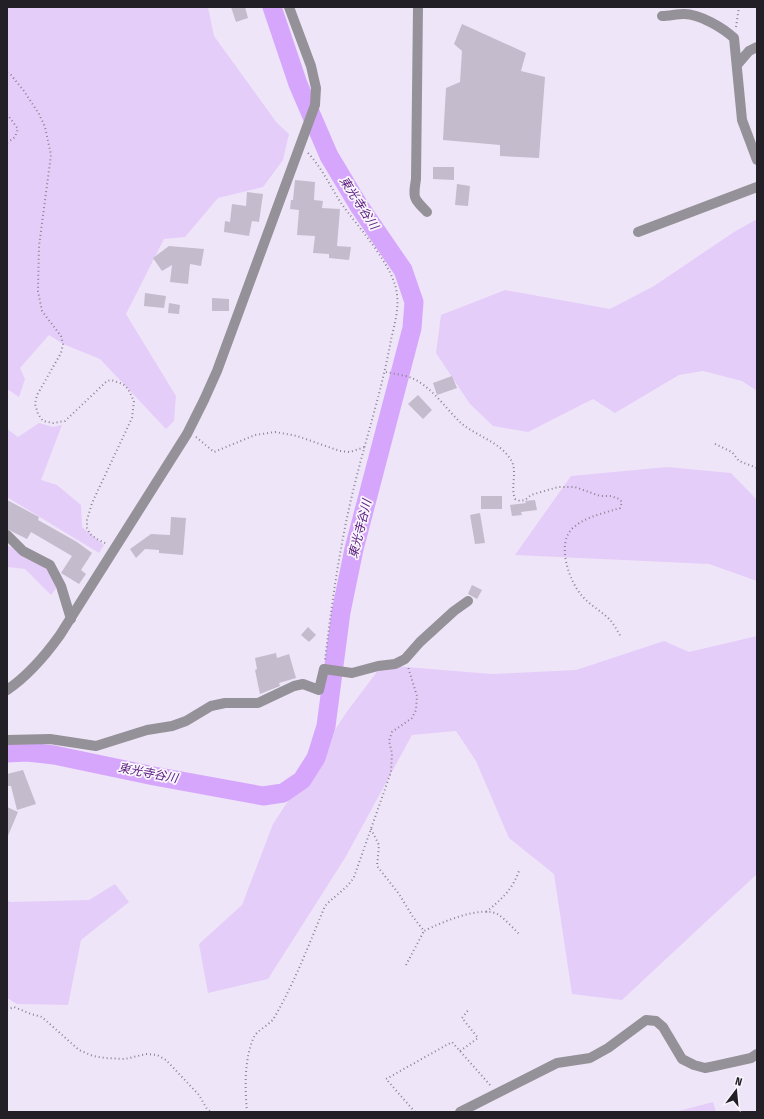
<svg xmlns="http://www.w3.org/2000/svg" width="764" height="1119" viewBox="0 0 764 1119" font-family="'Fira Sans Condensed','Noto Sans JP',sans-serif">
<rect width="100%" height="100%" fill="#efe5f8"/>
<!-- green -->
<g fill="#e5cdf9">
<path d="M7 7H208L214 36 277 123 289 134 283 160 263 187 218 198 185 237 164 239 126 314 176 396 174 421 166 429 100 359 63 344 49 335 20 368 25 379 19 397 7 389Z"/>
<path d="M757 219V391L742 381 703 371 679 375 615 413 593 399 528 432 493 426 470 404 436 353 441 315 505 290 610 309 654 286 734 232Z"/>
<path d="M39 423 53 427 62 425 41 480 57 485 81 505 82 527 104 545 99 553 7 497V429L18 437Z"/>
<path d="M667 467 731 473 757 500V581L709 564 515 555 571 476Z"/>
<path d="M7 545 48 567 57 587 51 595 25 569 7 567Z"/>
<path d="M757 636 756 875 622 1000 572 994 554 874 509 838 476 761 456 731 412 735 345 858 268 979 208 993 199 944 242 905 273 824 346 713 382 665 492 674 576 670 664 641 689 652Z"/>
<path d="M115 884 129 902 81 940 68 1005 17 1004 7 998V900L10 902 89 900Z"/>
<path d="M713 1102 716 1112H675Z"/>
</g>
<g fill="none" stroke-linecap="round" stroke-linejoin="round">
<!-- river -->
<path stroke="#d6a6fd" stroke-width="19" d="M7 753 27 752 54 755 154 776 263 796 283 793 302 780 316 758 326 726 341 612 354 549 412 328 414 302 403 270 359 206 329 156 298 84 272 7"/>
</g>
<!-- building -->
<g fill="#c4bbcd">
<path d="M231 7H245L248 18 236 22Z"/>
<path d="M462 24 526 53 521 71 545 77 539 158 500 156V145L443 140 446 88 460 82 462 51 454 44Z"/>
<path d="M433 167H454V180L433 179Z"/>
<path d="M295 180 315 182 314 200 323 201 322 208 340 209 337 246 351 247 349 260 329 258V254L313 253 315 236 297 235 299 210 290 209 291 200H293Z"/>
<path d="M457 184 470 186 468 206 455 205Z"/>
<path d="M247 192 263 194 259 222 252 221 249 236 224 232 225 221 230 222 232 204 246 206Z"/>
<path d="M169 246 204 249 201 266 190 264 188 284 170 282 172 265 162 271 153 258Z"/>
<path d="M145 293 166 296 164 308 144 306Z"/>
<path d="M212 298 229 299V311H212Z"/>
<path d="M169 303 180 305 179 314 168 313Z"/>
<path d="M452 376 457 388 437 395 433 383Z"/>
<path d="M418 395 432 410 423 419 408 404Z"/>
<rect x="481" y="496" width="21" height="13"/>
<path d="M7 500 39 517 38 520 77 542 92 553 81 570 86 574 79 584 61 573 72 556 31 532 27 539 7 529Z"/>
<path d="M535 500 537 510 521 512 522 515 512 516 510 505 526 503 525 501Z"/>
<path d="M480 513 485 543 475 544 470 515Z"/>
<path d="M171 517 186 518 183 555 159 553V550L145 549 136 558 130 549 151 534 170 535Z"/>
<path d="M472 585 482 590 477 599 468 594Z"/>
<path d="M308 627 316 635 309 642 301 635Z"/>
<path d="M276 653 277 658 289 654 296 678 279 683 280 686 260 694 255 670 257 669 255 658Z"/>
<path d="M23 770 36 804 17 810 11 786H7V774Z"/>
<path d="M7 807 18 812 7 838Z"/>
</g>
<g fill="none" stroke-linecap="round" stroke-linejoin="round">
<!-- path -->
<g stroke="#8b8491" stroke-width="2" stroke-dasharray="1 3" stroke-linecap="butt">
<path d="M736 27 739 7"/>
<path d="M7 73 11 75 24 91 39 114 45 127 51 155 39 246 38 291 42 311 61 336 63 344 61 353 37 395 35 404 38 414 43 421 53 423 65 421 107 381 111 380 123 384 128 389 134 401 132 418 92 503 87 520V528L90 534 97 539 107 544"/>
<path d="M7 114 18 129 15 137 7 143"/>
<path d="M308 153C322 168 330 186 341 203 358 227 395 267 397 295 399 310 394 326 391 340 382 390 366 438 354 487 340 544 332 601 325 660"/>
<path d="M386 372C394 374 404 375 412 378 432 387 446 409 462 424 477 436 500 442 511 460 518 471 510 487 515 499L520 501 525 500 531 495 558 487H575L600 496H611L619 499 622 502 620 508C605 513 587 516 574 527 555 542 569 582 583 597 591 606 603 612 611 621 615 626 618 632 621 637"/>
<path d="M196 437 214 452 255 435 275 432 297 436 340 451 350 452 365 447"/>
<path d="M715 444 732 452 739 461 757 468"/>
<path d="M371 829 379 845 377 866 399 894 413 917 424 931C440 923 483 904 499 915 506 920 513 928 519 934"/>
<path d="M486 912C502 899 512 890 519 871"/>
<path d="M406 965 424 931"/>
<path d="M7 1010 14 1007 31 1014 42 1017 79 1050 93 1056 105 1058 125 1059 146 1054 157 1055 166 1060 199 1095 207 1109 211 1112"/>
<path d="M460 1051 478 1038 462 1018 469 1009"/>
<path d="M247 1112C245 1088 244 1062 253 1039 256 1030 269 1026 274 1018 295 982 309 944 325 906 334 896 347 889 354 877L391 772 392 753 389 741 392 732 412 718 416 710 417 696 408 667"/>
<path d="M415 1112 386 1079 452 1042 490 1085"/>
</g>
<!-- minor -->
<g stroke="#959199" stroke-width="10">
<path d="M418 7 416 179C413 198 413 198 427 212"/>
<path d="M662 16C669 16 677 14 684 14 700 14 723 28 734 38L742 120 757 160"/>
<path d="M737 65 749 51 757 47"/>
<path d="M638 232 757 187"/>
<path d="M7 535 23 551 50 565 61 586 71 619"/>
<path d="M7 740 50 739 96 746 147 730 172 726 186 721 211 706 225 703H258L294 686 303 684 319 690 324 669 352 673 378 666 395 664 405 659 420 642 454 611 468 601"/>
</g>
<!-- tertiary -->
<g stroke="#959199" stroke-width="10">
<path d="M7 690C29 675 45 656 60 635L187 434 204 400 217 371 315 105 316 88 311 66 289 7"/>
<path d="M460 1112 557 1063 590 1058 608 1048 646 1020 656 1021 663 1027 682 1059 694 1065 705 1068 715 1066 751 1058 757 1054"/>
</g>
</g>
<g text-anchor="middle" stroke-width="3.5" stroke-linejoin="round" paint-order="stroke">
<!-- water labels -->
<g font-size="12" font-style="italic" fill="#57177c" stroke="#f9f5fd">
<text transform="translate(359 203) rotate(57)" y="4">東光寺谷川</text>
<text transform="translate(360 529) rotate(-76)" y="4">東光寺谷川</text>
<text transform="translate(148 773) rotate(11)" y="4">東光寺谷川</text>
</g>
</g>
<!-- border -->
<rect width="764" height="1119" fill="none" stroke="#221f26" stroke-width="16"/>
<!-- north arrow -->
<g transform="translate(736 1091) rotate(16)" stroke="#f9f5fd" stroke-width="3" paint-order="stroke">
<path d="M0-3L7 15L0 10L-7 15Z" fill="#221f26"/>
<text y="-6" font-size="11" font-weight="bold" text-anchor="middle" fill="#221f26">N</text>
</g>
</svg>
